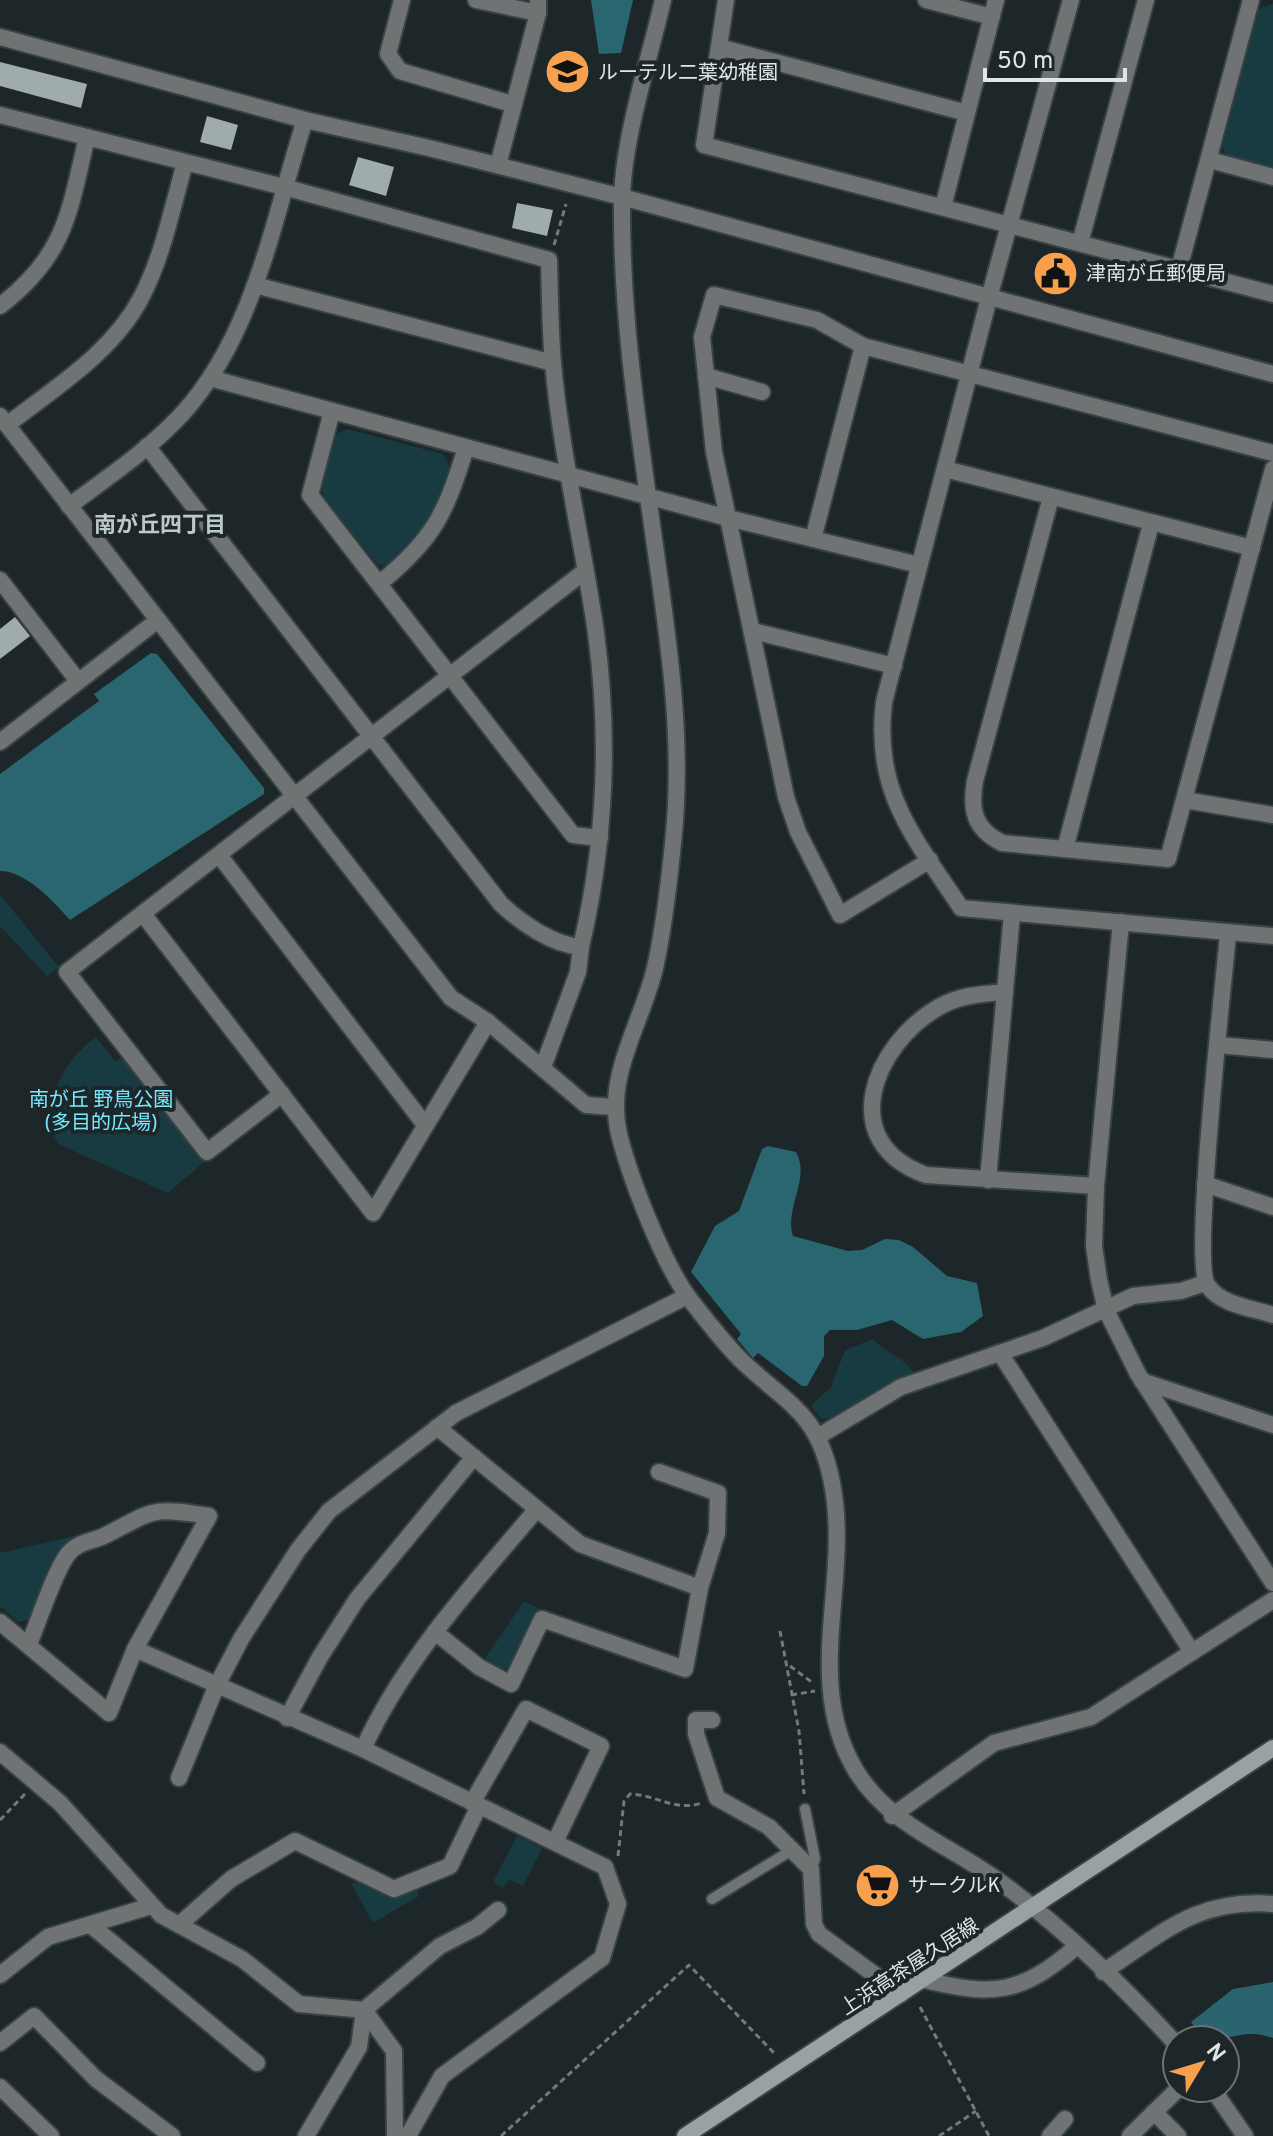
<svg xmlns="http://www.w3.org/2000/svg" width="1273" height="2136" viewBox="0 0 1273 2136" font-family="Overpass,'Noto Sans JP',sans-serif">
<rect width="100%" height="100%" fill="#1d2628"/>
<!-- green -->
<g fill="#183b41">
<path d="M1273 4V169L1229 159 1222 147 1258 9Z"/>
<path d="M347 429 443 454 450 467 427 524 389 566 377 564 324 498 321 484 335 435Z"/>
<path d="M0 895 59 967 47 976 0 926Z"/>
<path d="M96 1037 115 1061 122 1057 205 1161 168 1193 58 1144 47 1121C55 1083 65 1061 96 1037Z"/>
<path d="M873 1339C886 1353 903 1356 914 1373L831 1418 821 1419 811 1406 831 1387 845 1350Z"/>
<path d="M79 1535 65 1545 33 1619 18 1622 2 1607 0 1609V1553Z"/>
<path d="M524 1601 539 1609 511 1666 501 1670 484 1660Z"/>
<path d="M517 1836 542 1848 523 1886 509 1879 503 1888 493 1882Z"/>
<path d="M351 1883H360L393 1898 417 1890 419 1896 373 1923Z"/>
</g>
<!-- forest -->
<path fill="#29646f" d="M1273 1982V2038C1243 2028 1235 2040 1204 2040L1191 2022 1233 1989Z"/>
<!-- water -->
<g fill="#2a6670">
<path d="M591 0H633L621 53 599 54Z"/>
<path d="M151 653 157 654 264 788V794L70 920C54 902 26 871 0 871V774L99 701 94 694Z"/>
<path d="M768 1146 796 1152C811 1178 784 1208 793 1236L848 1251 862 1250 885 1239 899 1240 913 1247 947 1276 977 1283 983 1316 961 1332 923 1339 892 1320 857 1330H830L824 1336V1356L807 1386H802L758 1353 753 1358 737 1339 741 1334 691 1272 715 1226 739 1211 762 1149Z"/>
</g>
<!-- building -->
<g fill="#9fabad">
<path d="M0 62 87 84 81 108 0 86Z"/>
<path d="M207 116 238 125 231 150 200 142Z"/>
<path d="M358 157 394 167 386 196 349 185Z"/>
<path d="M517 203 553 210 547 236 512 228Z"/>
<path d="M15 617 30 636 0 659V629Z"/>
</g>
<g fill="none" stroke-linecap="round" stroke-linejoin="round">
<defs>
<g id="service">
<path d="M805 1809 815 1859 811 1869"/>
<path d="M712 1899 792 1850"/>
</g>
<g id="minor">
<path d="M402 0 388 54 400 71 512 104"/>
<path d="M476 0 538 13"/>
<path d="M726 0 704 145 1273 294"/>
<path d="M926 0 992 17"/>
<path d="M719 47 967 113"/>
<path d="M0 115 284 187 549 260C550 294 550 329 553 363 561 454 583 543 596 633 610 738 605 845 581 947 553 945 521 923 501 904L147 446"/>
<path d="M1210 160 1273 177"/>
<path d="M498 165 538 13V0"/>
<path d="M943 207 996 0"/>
<path d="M1080 243 1146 0"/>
<path d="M1179 269 1251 0"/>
<path d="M255 285 553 363"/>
<path d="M989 298 884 702C873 792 914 837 961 908L1273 936"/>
<path d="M0 306C66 255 69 213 87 137"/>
<path d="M706 376 762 392"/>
<path d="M210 378 728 518 919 565"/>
<path d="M332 411 310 495 573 835 600 838"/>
<path d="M0 416 451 998 488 1022 373 1213 143 914"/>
<path d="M7 425C54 388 112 353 141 298 163 256 172 208 185 163"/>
<path d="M945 469 1252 548"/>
<path d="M1051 497 975 781C970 810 974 829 1002 843L1168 859 1273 469"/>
<path d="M69 506C108 477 150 449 183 413 255 333 273 219 305 120"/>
<path d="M813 539 863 346"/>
<path d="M0 580 78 681"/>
<path d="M380 583C435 538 445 514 466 448"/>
<path d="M753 631 894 666"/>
<path d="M0 742 158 620"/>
<path d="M1185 800 1273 815"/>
<path d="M1065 849 1151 524"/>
<path d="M219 855 425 1125"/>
<path d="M930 860 840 915 798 832 786 797 728 518 714 452 702 337 714 295 817 320 863 346 1273 453"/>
<path d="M1121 922 1096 1186 1094 1246 1099 1280 1106 1310 1138 1374 1273 1583"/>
<path d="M1228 934C1224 982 1191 1263 1208 1286 1221 1305 1252 1308 1273 1315"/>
<path d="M1005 992C981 994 960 995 939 1007 874 1044 834 1142 926 1175L1096 1186"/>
<path d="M488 1022 586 1105 614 1107"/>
<path d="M1219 1045 1273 1050"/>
<path d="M543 1067 578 972 581 947"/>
<path d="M282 1094 207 1152 67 972 585 571"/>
<path d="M988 1180 1012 914"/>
<path d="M1205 1184 1273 1207"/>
<path d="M1000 1353 1192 1652"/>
<path d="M1142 1381 1273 1425"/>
<path d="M819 1436 901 1387 1043 1338 1133 1296 1181 1291 1205 1283"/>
<path d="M537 1509 580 1544 700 1588 717 1533 718 1493 659 1472"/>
<path d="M0 1622 109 1713 135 1649 209 1516C150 1507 157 1509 106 1535 93 1542 78 1541 68 1554 54 1572 39 1621 29 1644"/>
<path d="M435 1632 479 1667 511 1684 542 1619 685 1669 700 1588"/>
<path d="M135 1649 363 1749 605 1867 618 1904 602 1958 442 2076 408 2136"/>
<path d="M287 1718 320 1657 357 1599 474 1457"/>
<path d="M712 1720H696V1734L717 1798 769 1827 811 1869 814 1924 819 1934 901 1994"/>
<path d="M363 1749C404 1659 473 1585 537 1509L437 1427"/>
<path d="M0 1752 60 1803 161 1915 242 1959 299 2004 364 2010 440 1946 477 1927 498 1910"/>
<path d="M179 1778 216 1687 241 1639 298 1550 329 1511 456 1413 687 1296"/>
<path d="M472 1803 526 1709 601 1746 555 1842"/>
<path d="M892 1816 994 1743 1091 1717 1273 1600"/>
<path d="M180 1924 231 1879 295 1841 394 1889 450 1866 479 1806"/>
<path d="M92 1926 257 2063"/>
<path d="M1103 1972C1163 1933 1197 1898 1273 1904"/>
<path d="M0 1975 48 1937 151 1906"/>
<path d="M925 1980C994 1997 1021 1994 1076 1947"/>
<path d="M364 2010 394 2051 395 2136"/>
<path d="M0 2043 34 2016 96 2079 172 2136"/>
<path d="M0 2087 51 2136"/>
<path d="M1212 2088 1245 2136"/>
<path d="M1154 2112 1178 2136"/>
<path d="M306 2136 359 2047 364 2010"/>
<path d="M1050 2136 1065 2119"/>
</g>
<g id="tertiary">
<path d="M663 0C649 61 622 141 622 203 621 318 639 432 655 546 669 644 684 743 673 843 669 884 664 927 655 968 642 1023 605 1075 619 1134 630 1178 664 1267 692 1302 708 1322 725 1345 744 1363 789 1405 817 1413 831 1478 853 1577 801 1680 856 1771 890 1826 950 1845 1000 1882 1064 1928 1124 1987 1177 2045"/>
<path d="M0 37 305 120 429 148 622 197 1273 374"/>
<path d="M989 298 1071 0"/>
<path d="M1130 2136 1179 2088"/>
</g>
<path id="secondary" d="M685 2136 1273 1748"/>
</defs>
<!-- service casing -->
<use href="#service" stroke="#384143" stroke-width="14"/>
<!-- minor casing -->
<use href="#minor" stroke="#384143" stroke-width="20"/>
<!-- tertiary casing -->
<use href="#tertiary" stroke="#384143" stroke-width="20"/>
<!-- secondary casing -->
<use href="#secondary" stroke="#384143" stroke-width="20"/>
<!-- path -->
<g stroke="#737a7c" stroke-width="3" stroke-dasharray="6 4" stroke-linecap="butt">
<path d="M554 245 566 204"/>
<path d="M780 1631 799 1731 804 1794"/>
<path d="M790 1666 813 1683"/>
<path d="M791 1695 815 1691"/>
<path d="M0 1820 25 1794"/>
<path d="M618 1856 624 1801 630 1794C658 1795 674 1812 702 1803"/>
<path d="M920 2007 989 2136"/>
<path d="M501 2136 689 1965 774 2053"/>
<path d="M939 2136 976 2111"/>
</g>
<!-- service -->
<use href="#service" stroke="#6f7374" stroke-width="10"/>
<!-- minor -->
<use href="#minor" stroke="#6f7374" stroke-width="16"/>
<!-- tertiary -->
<use href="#tertiary" stroke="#6f7374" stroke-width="16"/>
<!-- secondary -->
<use href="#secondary" stroke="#99a1a2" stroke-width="16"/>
</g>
<!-- icons -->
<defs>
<symbol id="school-disc" viewBox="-11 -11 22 22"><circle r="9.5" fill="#f9a04c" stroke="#1d2628"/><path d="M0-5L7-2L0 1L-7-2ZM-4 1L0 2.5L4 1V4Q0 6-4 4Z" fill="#111"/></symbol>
<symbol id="civic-disc" viewBox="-11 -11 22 22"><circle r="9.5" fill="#f9a04c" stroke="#1d2628"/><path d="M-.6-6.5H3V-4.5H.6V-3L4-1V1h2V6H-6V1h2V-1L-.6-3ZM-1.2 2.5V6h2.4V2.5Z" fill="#111"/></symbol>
<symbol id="supermarket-disc" viewBox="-11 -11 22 22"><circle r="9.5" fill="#f9a04c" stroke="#1d2628"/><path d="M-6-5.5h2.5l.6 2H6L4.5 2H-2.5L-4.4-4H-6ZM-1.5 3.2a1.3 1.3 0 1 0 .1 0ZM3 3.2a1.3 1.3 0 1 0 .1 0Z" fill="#111"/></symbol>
</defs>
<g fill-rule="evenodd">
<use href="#school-disc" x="542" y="46" width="51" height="51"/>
<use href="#civic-disc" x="1030" y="248" width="51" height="51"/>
<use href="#supermarket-disc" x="852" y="1860" width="51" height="51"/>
</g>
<g text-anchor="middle" stroke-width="8" stroke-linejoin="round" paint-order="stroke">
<!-- poi labels -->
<g font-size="20" fill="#e0e6e7" stroke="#1d2628" text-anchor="start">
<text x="598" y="79">ルーテル二葉幼稚園</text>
<text x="1086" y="280">津南が丘郵便局</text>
<text x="908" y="1892">サークルK</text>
</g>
<!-- park labels -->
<g font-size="20" fill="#76e9fe" stroke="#1d2628">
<text x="101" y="1106">南が丘 野鳥公園<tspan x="101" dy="23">(多目的広場)</tspan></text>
</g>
<!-- street labels -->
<g font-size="20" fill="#e0e6e7" stroke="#1d2628">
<text transform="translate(909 1966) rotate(-33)" y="7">上浜高茶屋久居線</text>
</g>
<!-- neighbourhood labels -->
<g font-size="22" font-weight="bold" fill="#bdc9cb" stroke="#1d2628">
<text x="160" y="532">南が丘四丁目</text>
</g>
</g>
<!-- north arrow -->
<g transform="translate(1201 2064) rotate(52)"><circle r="38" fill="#1d2628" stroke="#6b7374" stroke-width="2"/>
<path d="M0-6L14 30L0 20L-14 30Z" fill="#f9a04c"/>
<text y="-12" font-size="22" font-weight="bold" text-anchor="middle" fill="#e0e6e7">N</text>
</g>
<!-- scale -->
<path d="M985 68v12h140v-12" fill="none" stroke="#e0e6e7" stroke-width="4"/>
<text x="997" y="68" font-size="24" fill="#e0e6e7" stroke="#1d2628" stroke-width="6" paint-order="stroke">50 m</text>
</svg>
